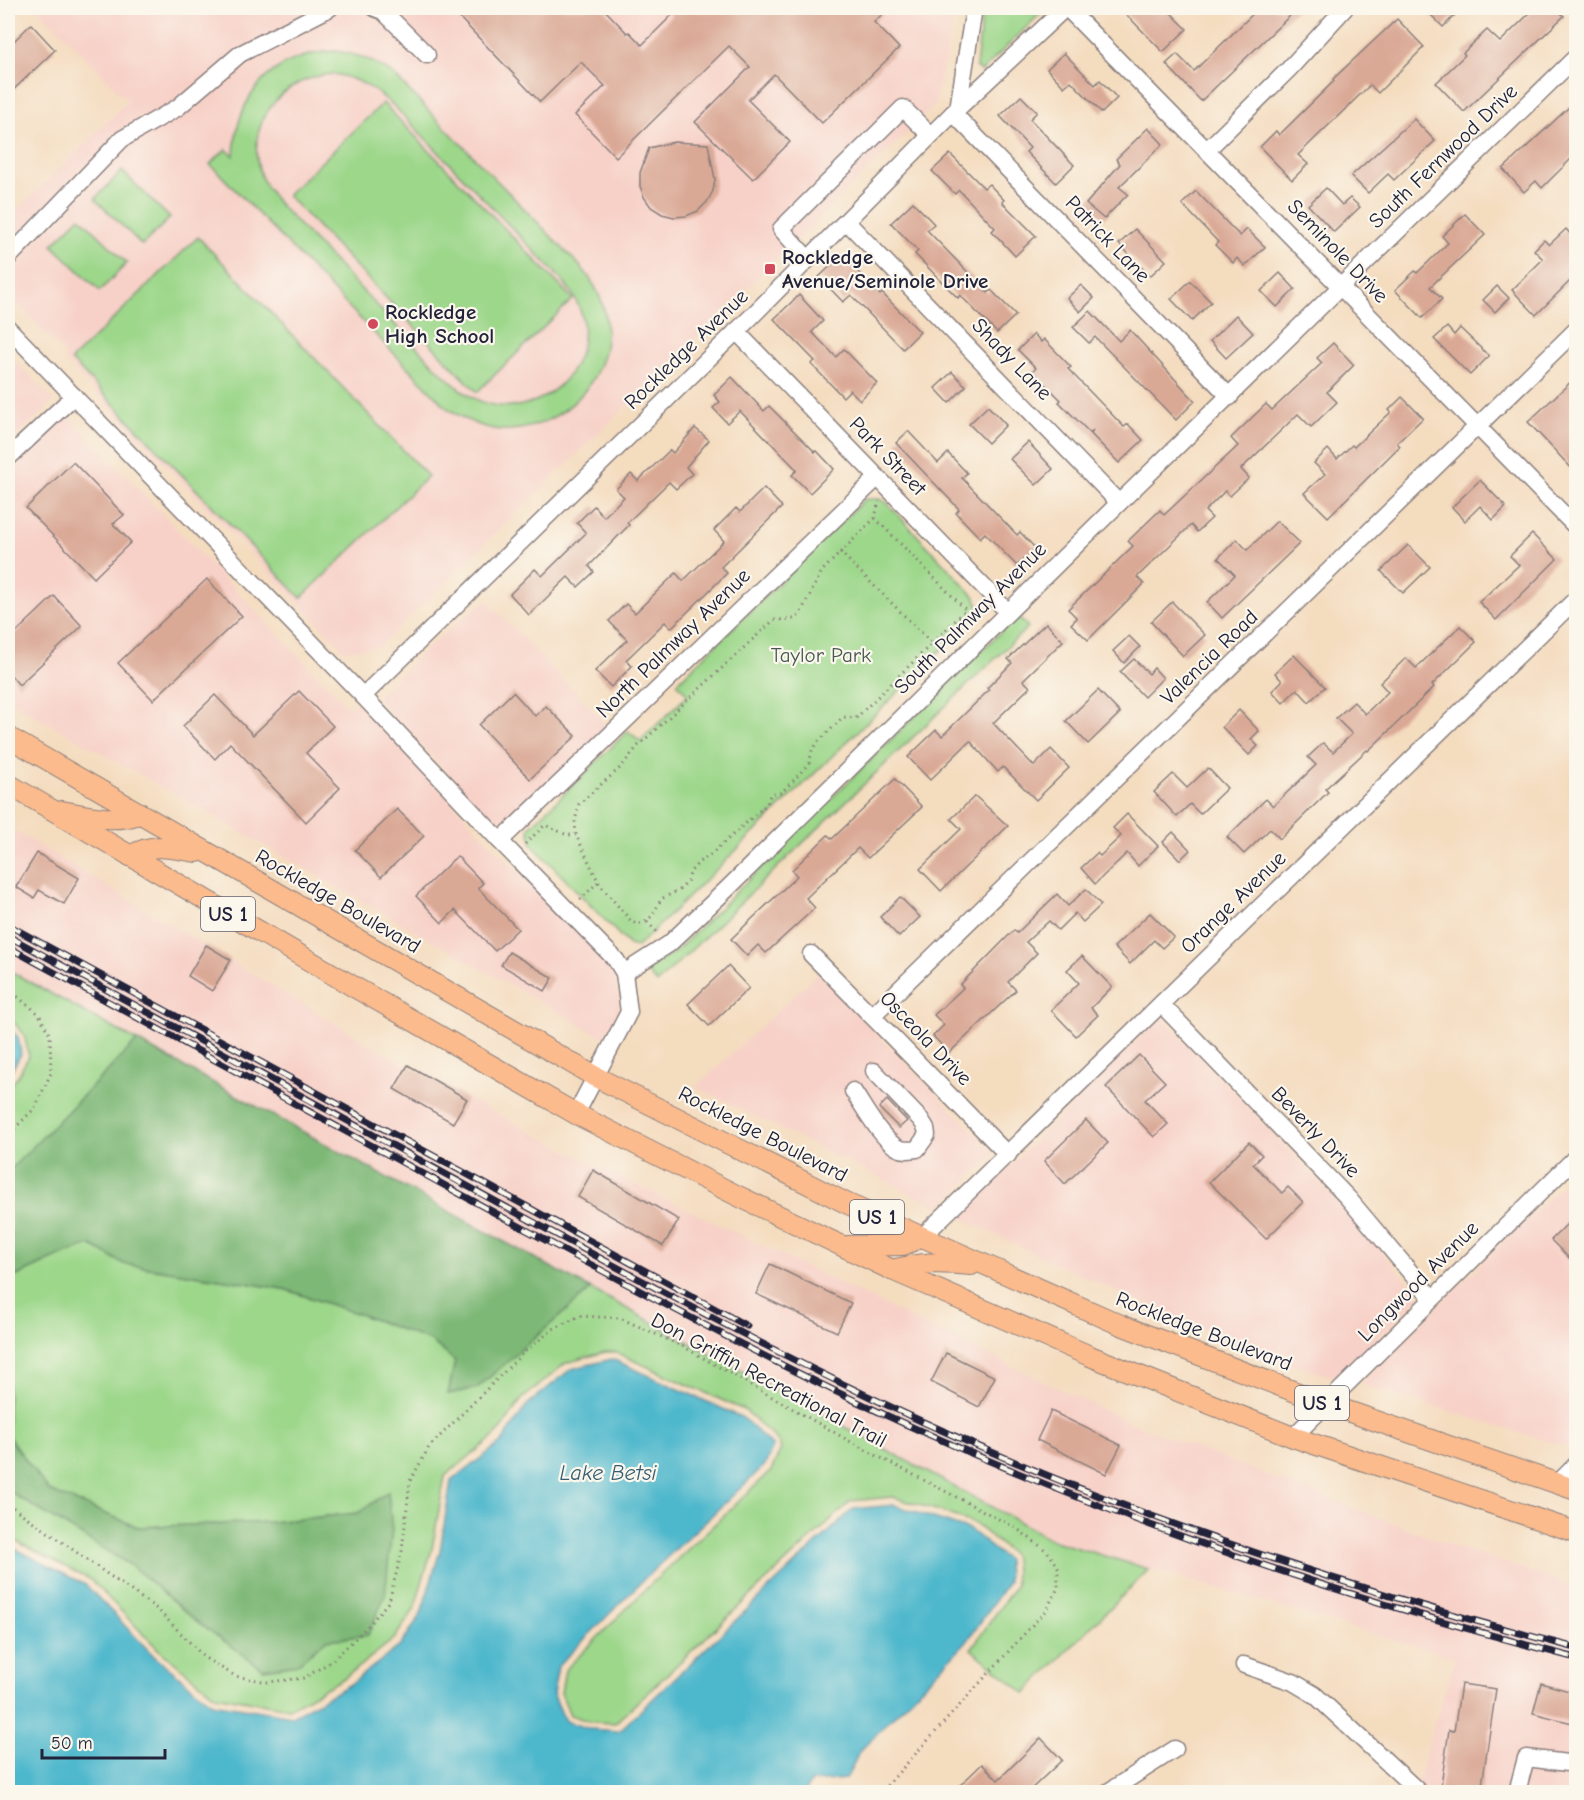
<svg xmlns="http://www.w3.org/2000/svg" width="1584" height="1800" viewBox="0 0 1584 1800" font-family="'Comic Neue',sans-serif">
<rect width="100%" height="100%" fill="#fbf7ec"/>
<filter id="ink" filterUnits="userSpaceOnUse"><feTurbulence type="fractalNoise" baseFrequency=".0167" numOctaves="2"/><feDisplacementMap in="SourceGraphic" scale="12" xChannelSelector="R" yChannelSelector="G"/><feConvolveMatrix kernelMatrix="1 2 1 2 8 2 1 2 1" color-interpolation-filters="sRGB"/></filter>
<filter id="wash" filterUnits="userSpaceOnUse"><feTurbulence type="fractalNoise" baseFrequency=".008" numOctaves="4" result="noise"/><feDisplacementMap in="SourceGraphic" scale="24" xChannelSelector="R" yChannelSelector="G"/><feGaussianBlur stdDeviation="1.35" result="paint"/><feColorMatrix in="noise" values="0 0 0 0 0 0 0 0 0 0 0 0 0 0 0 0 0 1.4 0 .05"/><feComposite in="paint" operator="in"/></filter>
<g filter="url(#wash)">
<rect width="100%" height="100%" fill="#f4dcbf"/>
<!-- built -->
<g fill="#f7d1c8">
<path d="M38 8H955L935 105 380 646 345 651 65 361V354L8 294V219L128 101Z"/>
<path d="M8 353 54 401 8 445Z"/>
<path d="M67 415 349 708 357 702 487 840 609 965 616 975 620 1009 608 1031 602 1037 8 700V472Z"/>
<path d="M486 600 607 725 500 829 376 698 430 645Z"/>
<path d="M8 827 391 1057 569 1152 950 1337 1136 1425 1442 1542 1576 1587V1792H1414L1455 1658 1054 1541 8 970Z"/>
<path d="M818 973 995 1154 939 1207 696 1087Z"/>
<path d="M1162 1017 1341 1204 1420 1297 1339 1378 1271 1359 1053 1263 958 1216Z"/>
<path d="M1576 1171V1450L1360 1384 1439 1305Z"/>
</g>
<!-- green -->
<g fill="#9cd78a" stroke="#5f7c62" stroke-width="1.5" fill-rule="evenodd">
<path d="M983 8H1046L981 72 976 67Z"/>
<path d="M335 51C360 55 373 60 394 75L582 268C590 278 597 288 601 300 624 362 572 428 508 430 486 431 466 420 448 409L210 164 226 149 234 156C236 94 272 55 335 51ZM333 74C359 78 376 90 395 107L563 281C573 293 581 306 583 322 589 373 540 418 489 404 466 398 450 381 434 365L279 204C272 195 265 187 261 176 243 124 281 77 333 74Z"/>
<path d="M383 103 573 299 477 392 287 195Z"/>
<path d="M122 171 170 218 142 245 95 199Z"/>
<path d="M80 217 127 263 100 291 52 245Z"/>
<path d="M198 237 428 476 301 598 71 360Z"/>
<path d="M865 499H880L887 503 976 598 980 612 637 947 629 945 532 845 529 828 628 731 640 741 688 695 677 683Z"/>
<path d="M1017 616 1028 627 657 983 645 971 676 951Z"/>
<path d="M8 970 137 1041 8 1172V1089L17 1077 29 1056 24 1034 8 1016Z"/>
<path d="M90 1245 124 1264 284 1289 362 1315 431 1341 455 1361 448 1394 477 1388 591 1289 1054 1541 1149 1569 1025 1693 971 1649 1016 1585 1014 1558 1012 1554 975 1524 940 1511 892 1497 851 1501 615 1723 591 1722 570 1715 561 1693 565 1670 650 1585 771 1471 781 1449 779 1442 746 1411 615 1352H605L566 1363 522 1399 498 1433 490 1440 445 1476 432 1549 414 1610 394 1639 344 1678 289 1708 215 1695 159 1650 91 1580 8 1537V1491L132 1566 195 1620 263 1669 297 1664 326 1640 368 1635 388 1492 358 1513 272 1522 138 1527 49 1491 8 1436V1280L64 1254Z"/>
</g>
<!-- forest -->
<g fill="#7db876" stroke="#506d58" stroke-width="1.5">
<path d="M137 1041 591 1289 477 1388 448 1394 455 1361 431 1341 362 1315 284 1289 124 1264 90 1245 64 1254 8 1280V1172Z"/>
<path d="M8 1436 49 1491 138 1527 272 1522 358 1513 388 1492 392 1529 385 1595 368 1635 326 1640 297 1664 263 1669 195 1620 132 1566 8 1491Z"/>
</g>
<!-- water -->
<g fill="#4eb7cc" stroke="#386c84" stroke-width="1.5">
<path d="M8 1027 18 1037 21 1054 8 1076Z"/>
<path d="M612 1359 743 1418 773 1447 765 1465 644 1579 558 1666 553 1693 565 1721 590 1729 619 1731 853 1509 894 1505 970 1530 1007 1560 1008 1582 968 1640 860 1751 846 1779 812 1782 803 1792H8V1545L86 1585 154 1656 212 1703 292 1716 349 1685 401 1645 421 1614 440 1551 451 1481 502 1442 527 1405 571 1369Z"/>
</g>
<g id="blocks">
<!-- building -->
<g fill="#daa996">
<path d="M465 8H603L627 33 629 32 642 45 672 15 664 8H777L783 14 790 8H889L874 22 899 48 822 123 774 74 748 100 790 142 753 179 695 122 750 67 729 46 616 157 575 115 605 86 581 62 540 102 457 15Z"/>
<path d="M1120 8H1166L1187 29 1163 52Z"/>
<path d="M1259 8H1298L1201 101 1166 64 1177 54 1194 71Z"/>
<path d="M1424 8H1462L1443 27Z"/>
<path d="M1535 8H1555L1564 16 1464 112 1436 83 1465 55 1463 53 1487 30 1500 42Z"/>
<path d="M1397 19 1424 47 1378 93 1370 85 1298 155 1308 164 1292 180 1260 147 1276 131 1279 135 1334 81 1333 79Z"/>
<path d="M31 24 55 50 8 95V47Z"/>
<path d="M1064 53 1095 85 1100 80 1117 98 1102 113 1071 81 1064 87 1047 69Z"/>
<path d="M1021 96 1037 112 1030 119 1074 165 1056 183 1026 152 1030 148 1000 116Z"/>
<path d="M1568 108 1576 117V154L1542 188 1536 181 1524 192 1503 169Z"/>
<path d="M1414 119 1435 141 1394 180 1388 174 1368 193 1351 176Z"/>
<path d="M1148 128 1163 144 1119 187 1128 194 1104 219 1086 204 1120 164 1116 159Z"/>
<path d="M674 142 708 144 715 179 713 191 707 202 698 211 686 216 674 217 662 214 651 207 644 197 640 186V173L649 148Z"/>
<path d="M950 154 984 188 989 184 1004 200 1002 202 1036 236 1015 256 992 231 995 228 959 190 955 194 932 171Z"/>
<path d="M1326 188 1342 205 1350 198 1360 207 1334 232 1308 205Z"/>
<path d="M1196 191 1240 236 1247 229 1265 247 1245 266 1237 258 1233 263 1215 245 1218 242 1182 204Z"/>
<path d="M913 202 934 224 927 230 988 293 991 290 1016 315 997 333 960 295 958 298 942 282 915 254 918 251 891 223Z"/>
<path d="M1465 214 1485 235 1430 287 1442 299 1422 318 1395 290 1415 271 1417 273 1448 243 1442 236Z"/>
<path d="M1135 229 1166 261 1150 276 1119 244Z"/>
<path d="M1566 229 1576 240V275L1536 315 1512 290 1543 259 1534 250 1544 240 1549 245Z"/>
<path d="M842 255 880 295 882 293 920 332 903 349 851 295 843 302 819 277Z"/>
<path d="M1280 273 1295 289 1277 307 1261 291Z"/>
<path d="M1190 281 1211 302 1192 321 1171 299Z"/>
<path d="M1081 285 1094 298 1080 312 1067 298Z"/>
<path d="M1497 286 1509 298 1495 312 1483 300Z"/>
<path d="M799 295 823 321 812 332 836 357 844 349 877 383 860 400 850 390 843 397 811 364 815 361 774 319Z"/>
<path d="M1090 311 1119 341 1130 330 1195 401 1176 420 1095 337 1089 343 1073 327Z"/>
<path d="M1236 315 1253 333 1226 358 1210 341Z"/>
<path d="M1447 327 1454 335 1460 328 1489 356 1470 375 1434 339Z"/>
<path d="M1034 334 1041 342 1044 339 1071 367 1068 369 1124 427 1128 424 1143 440 1119 463 1091 434 1093 430 1090 433 1059 402 1061 400 1032 371 1036 368 1018 350Z"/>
<path d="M1333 343 1354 365 1327 392 1337 402 1311 427 1298 414 1241 469 1249 478 1230 496 1225 491 1205 511 1212 518 1197 532 1191 525 1137 577 1144 584 1088 640 1071 624 1077 618 1068 609 1133 546 1128 541 1160 510 1164 515 1238 446 1231 438 1266 404 1272 410 1322 363 1317 358Z"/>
<path d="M952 372 966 386 949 403 935 388Z"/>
<path d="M732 377 764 411 769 406 815 452 817 451 834 469 810 493 792 475 797 470 740 411 727 423 713 408 720 402 714 395Z"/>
<path d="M1576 377V473L1528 422Z"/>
<path d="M1402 397 1423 418 1397 443 1400 446 1328 517 1304 493 1325 474 1314 463 1328 449 1337 459 1352 445 1354 447 1391 412 1389 410Z"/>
<path d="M988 406 1006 425 988 443 969 424Z"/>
<path d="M695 428 709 440 686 467 692 474 676 489 669 482 627 523 629 525 589 566 594 572 578 587 568 577 529 615 510 594 535 569 542 576 586 533 577 523 594 506 604 517 624 497 616 489 631 474 638 481 670 450 673 453Z"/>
<path d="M908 431 938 463 948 453 967 473 962 478 1017 535 1020 532 1035 548 1017 566 985 533 980 538 956 513 959 509 896 443Z"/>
<path d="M1028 442 1053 469 1036 485 1010 459Z"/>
<path d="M73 462 124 515 113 524 131 542 94 578 26 508Z"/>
<path d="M1480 480 1506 507 1493 520 1480 506 1465 521 1452 507Z"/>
<path d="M764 488 782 507 721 567 727 573 701 599 671 628 665 622 626 660 632 666 611 687 595 671 627 640 609 621 626 604 635 613 676 573 683 581 724 541 714 530 736 508 740 512Z"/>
<path d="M1277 521 1300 543 1222 618 1207 602 1235 575 1218 558 1237 539 1247 550Z"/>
<path d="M1532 534 1557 559 1496 620 1479 602 1519 565 1510 556Z"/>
<path d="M1408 545 1430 567 1403 593 1381 571Z"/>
<path d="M207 579 242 616 153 700 118 663Z"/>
<path d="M54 596 82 626 19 685 8 672V640Z"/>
<path d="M1172 602 1205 635 1183 656 1151 622Z"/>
<path d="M1046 623 1063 641 1023 680 1030 687 993 723 1034 766 1051 749 1069 768 1036 800 1003 767 998 772 970 741 930 780 908 757 936 730 942 736 989 690 987 688 1012 663 1008 659Z"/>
<path d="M1460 626 1476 642 1432 685 1434 687 1393 727 1368 751 1367 750 1325 789 1328 792 1280 839 1270 829 1244 854 1227 837 1266 799 1273 806 1316 765 1308 757 1323 743 1333 752 1352 734 1336 718 1354 702 1365 714 1388 692 1380 683 1406 658 1416 668Z"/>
<path d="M1129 636 1140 647 1124 663 1113 651Z"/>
<path d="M1294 655 1325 687 1309 702 1297 689 1283 703 1272 691 1282 681 1275 673Z"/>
<path d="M1134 659 1149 674 1154 668 1163 678 1144 697 1120 672Z"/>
<path d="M1098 690 1120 713 1088 744 1066 721Z"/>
<path d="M299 691 333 726 306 753 340 788 306 822 230 743 215 759 183 726 215 695 253 735Z"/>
<path d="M513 692 535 716 546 706 576 736 530 779 479 725Z"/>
<path d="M1239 710 1259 731 1251 739 1258 746 1249 755 1222 727Z"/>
<path d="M1208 768 1227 788 1200 814 1190 804 1177 817 1154 792 1173 774 1187 788Z"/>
<path d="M895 779 922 807 868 858 858 848 806 898 815 908 766 953 758 945 747 956 731 939 797 876 792 870 828 835 832 839Z"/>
<path d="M975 796 1008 826 941 891 920 869 961 829 951 819Z"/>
<path d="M397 809 424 836 381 877 355 850Z"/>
<path d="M1127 814 1158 846 1138 866 1127 853 1095 884 1081 868 1097 853 1100 856 1121 836 1113 828Z"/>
<path d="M1173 832 1190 850 1180 860 1163 842Z"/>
<path d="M37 853 79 878 64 904 39 890 34 898 16 887Z"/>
<path d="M457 856 483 883 478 888 518 929 495 951 455 910 442 923 416 896Z"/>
<path d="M1086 889 1101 905 1083 922 1075 913 1058 930 1049 921 1026 942 1037 953 1008 982 1016 990 949 1053 933 1036 944 1025 934 1015 963 988 960 985 1014 930 1017 933 1057 894 1068 906Z"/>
<path d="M900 897 920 917 899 937 880 917Z"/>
<path d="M1150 913 1174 937 1162 948 1154 940 1130 964 1114 947Z"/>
<path d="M206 945 231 960 212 991 188 976Z"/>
<path d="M509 952 553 978 545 991 501 965Z"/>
<path d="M1082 956 1112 987 1091 1008 1098 1015 1076 1036 1051 1010 1079 983 1067 970Z"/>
<path d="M728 966 749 988 709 1026 688 1004Z"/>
<path d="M1139 1055 1165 1082 1145 1100 1168 1124 1154 1137 1106 1087Z"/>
<path d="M408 1065 467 1099 453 1123 394 1089Z"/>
<path d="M887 1100 907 1121 899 1128 879 1108Z"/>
<path d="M1086 1120 1108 1143 1065 1184 1044 1161Z"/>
<path d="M1249 1142 1262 1155 1253 1164 1282 1193 1288 1187 1303 1202 1266 1239 1209 1182Z"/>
<path d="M593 1170 679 1220 663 1246 578 1197Z"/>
<path d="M1576 1215V1265L1551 1240Z"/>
<path d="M770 1264 851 1303 837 1332 756 1294Z"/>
<path d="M946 1353 995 1377 979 1407 931 1382Z"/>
<path d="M1051 1411 1121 1445 1106 1474 1037 1440Z"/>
<path d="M1541 1683 1576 1693V1724L1533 1713Z"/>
<path d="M1461 1684 1496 1689 1481 1792H1440L1449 1730 1454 1731Z"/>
<path d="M1041 1738 1062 1760 1028 1792H953L982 1764 998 1780Z"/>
</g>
</g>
</g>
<g filter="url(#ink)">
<use href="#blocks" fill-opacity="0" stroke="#8b7f7d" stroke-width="1.5"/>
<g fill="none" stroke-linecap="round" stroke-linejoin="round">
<defs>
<g id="minor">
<path d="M375 8 383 11 427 55"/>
<path d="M1067 8 1576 527"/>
<path d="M958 109 974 8"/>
<path d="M953 113 1230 397"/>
<path d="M1207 150 1289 69 1345 8"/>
<path d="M847 222 1119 503"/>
<path d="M8 258 122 139 177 108 240 54 330 8"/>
<path d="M808 259 781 229 903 108 931 136"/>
<path d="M8 328 363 696 500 841 616 960 624 973 629 1012 576 1114"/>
<path d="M736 331 1008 612"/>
<path d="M8 458 74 396"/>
<path d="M363 696 750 318 953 113 1065 8"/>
<path d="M500 841 877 478"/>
<path d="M811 954 1008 1155"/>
<path d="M624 973 669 944 727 889 1119 503 1576 57"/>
<path d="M1161 1004 1348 1198 1432 1298"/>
<path d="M872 1016 1576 330"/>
<path d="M853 1091C864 1107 881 1139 898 1148 904 1151 910 1150 917 1149L927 1135 926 1128 921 1120 874 1071"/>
<path d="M922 1237 1576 599"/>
<path d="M1293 1437 1576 1157"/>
<path d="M1557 1484 1576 1465"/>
<path d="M1244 1665 1293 1682 1315 1695 1419 1792"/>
<path d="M1108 1792 1175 1749"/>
<path d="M1517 1792 1526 1758 1576 1764"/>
</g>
<g id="major">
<path d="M8 737 594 1076 848 1204 1121 1325 1327 1404 1576 1490"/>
<path d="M8 784 356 988 576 1114 736 1195 892 1270 1090 1356 1293 1437 1576 1532"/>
<path d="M62 811C88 816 113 823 139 814"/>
<path d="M130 856C154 842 170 848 197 852"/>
<path d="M848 1246 903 1245 922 1237"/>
<path d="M892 1270C922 1262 940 1262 971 1265"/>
</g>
</defs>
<!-- minor casing -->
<use href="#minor" stroke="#8b7f7d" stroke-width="19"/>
<!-- major casing -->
<use href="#major" stroke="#8b7f7d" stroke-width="22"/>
<!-- path -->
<g stroke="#8b7f7d" stroke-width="3" stroke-dasharray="1.5 4.5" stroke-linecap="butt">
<path d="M875 518 966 610 856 718 843 717 818 742 812 751 809 763 794 780 782 792 770 795 767 804 709 856 699 862 691 871 687 882 681 889 661 899C654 912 653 921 636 924L631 921 600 885 576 835 575 821 579 804 621 767 638 746 751 641 774 620 795 619 800 614 822 571 875 518 879 501"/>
<path d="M840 552 932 643"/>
<path d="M525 844 545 825 567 835H576"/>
<path d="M580 900 598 882"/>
<path d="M647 922 658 933"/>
<path d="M8 989 39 1014 50 1036 51 1073 35 1108 8 1135"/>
<path d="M8 1504 157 1609 205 1658 235 1676 268 1682 304 1678 332 1661 367 1627 389 1601 402 1551 410 1481 429 1447 522 1354 553 1329 580 1316 620 1318 684 1347 860 1447 1016 1528 1047 1551 1058 1566V1588L1046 1610 881 1792"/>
</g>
<!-- minor -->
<use href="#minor" stroke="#fff" stroke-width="16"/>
<!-- major -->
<use href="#major" stroke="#fbbb8d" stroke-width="20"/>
<defs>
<g id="rail">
<path d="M8 925 747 1326"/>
<path d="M8 936C181 1030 353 1125 526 1218 657 1289 786 1359 921 1421 1132 1517 1352 1590 1576 1648"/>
<path d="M8 947C183 1042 358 1139 534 1234 661 1302 788 1372 921 1431 1132 1526 1352 1600 1576 1658"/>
</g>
</defs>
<!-- rail casing -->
<use href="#rail" stroke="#22223b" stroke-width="7"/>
<!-- rail -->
<use href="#rail" stroke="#fbf7ec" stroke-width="4.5" stroke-dasharray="14" stroke-linecap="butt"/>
</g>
</g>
<!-- markers -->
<g fill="#d1495b" stroke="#fbf7ec" stroke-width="2">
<rect x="764" y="263" width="12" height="12" rx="3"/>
<circle cx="373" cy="324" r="6"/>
</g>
<g text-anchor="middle" stroke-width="4.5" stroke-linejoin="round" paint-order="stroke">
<!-- shield labels -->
<g fill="#fbf7ec" stroke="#636270" stroke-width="1.5">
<rect x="201" y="897" width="54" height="34" rx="4.5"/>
<rect x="850" y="1200" width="54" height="34" rx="4.5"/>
<rect x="1295" y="1386" width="54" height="34" rx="4.5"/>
</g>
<g font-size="20" font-weight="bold" fill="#22223b">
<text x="228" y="921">US 1</text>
<text x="877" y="1224">US 1</text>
<text x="1322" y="1410">US 1</text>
</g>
<!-- street labels -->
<g font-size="21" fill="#22223b" stroke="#fbf7ec">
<text transform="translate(1443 156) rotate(-44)" y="7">South Fernwood Drive</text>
<text transform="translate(1108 239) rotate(46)" y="7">Patrick Lane</text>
<text transform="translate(1338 251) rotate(46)" y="7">Seminole Drive</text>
<text transform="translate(686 349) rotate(-44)" y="7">Rockledge Avenue</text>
<text transform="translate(1012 359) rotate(46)" y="7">Shady Lane</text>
<text transform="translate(888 456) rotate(46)" y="7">Park Street</text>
<text transform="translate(970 618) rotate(-45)" y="7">South Palmway Avenue</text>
<text transform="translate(673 643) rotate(-44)" y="7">North Palmway Avenue</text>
<text transform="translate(1209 657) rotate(-44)" y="7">Valencia Road</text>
<text transform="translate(338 901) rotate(30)" y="7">Rockledge Boulevard</text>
<text transform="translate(1233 902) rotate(-44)" y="7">Orange Avenue</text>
<text transform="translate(926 1038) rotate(46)" y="7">Osceola Drive</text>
<text transform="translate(1316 1132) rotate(46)" y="7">Beverly Drive</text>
<text transform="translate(763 1134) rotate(27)" y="7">Rockledge Boulevard</text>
<text transform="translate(1418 1281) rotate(-45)" y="7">Longwood Avenue</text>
<text transform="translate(1204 1331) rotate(21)" y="7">Rockledge Boulevard</text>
<text transform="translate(769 1380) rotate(28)" y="7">Don Griffin Recreational Trail</text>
</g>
<!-- poi labels -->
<g font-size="21" font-weight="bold" fill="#22223b" stroke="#fbf7ec" text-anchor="start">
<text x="782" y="264">Rockledge<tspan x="782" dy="24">Avenue/Seminole Drive</tspan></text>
<text x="385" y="319">Rockledge<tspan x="385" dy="24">High School</tspan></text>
</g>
<!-- park labels -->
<g font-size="21" fill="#475853" stroke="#fbf7ec">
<text x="821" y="662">Taylor Park</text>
</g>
<!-- water labels -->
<g font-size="22" font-style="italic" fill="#345e75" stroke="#fbf7ec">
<text x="608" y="1480">Lake Betsi</text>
</g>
</g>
<!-- margin -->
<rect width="1584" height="1800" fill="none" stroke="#fbf7ec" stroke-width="30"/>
<!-- scale -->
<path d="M42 1749v9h123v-9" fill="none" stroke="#22223b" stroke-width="3"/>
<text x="51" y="1749" font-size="18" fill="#22223b" stroke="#fbf7ec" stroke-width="4.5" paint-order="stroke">50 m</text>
</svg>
